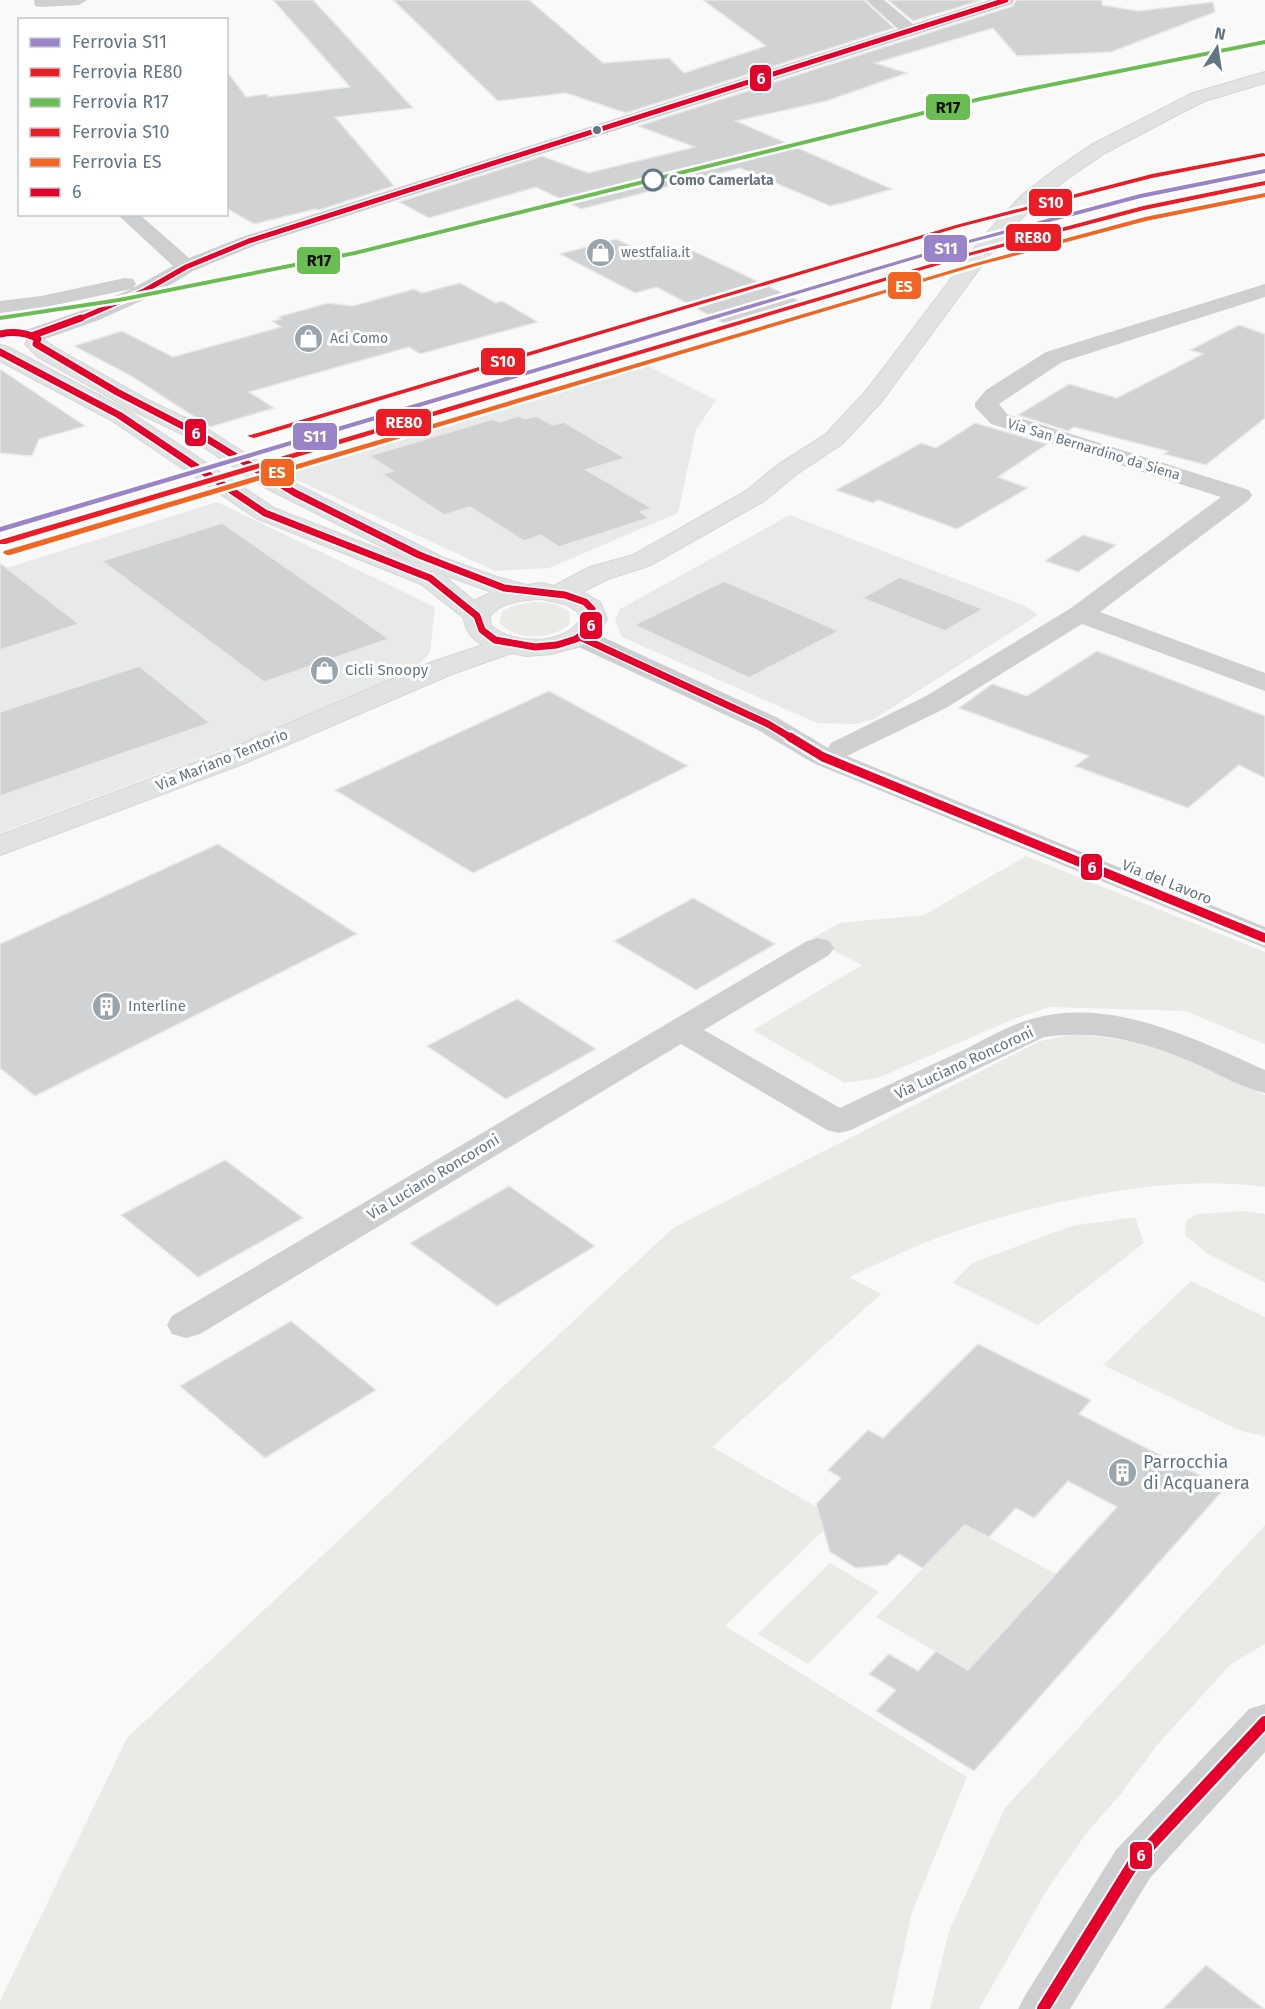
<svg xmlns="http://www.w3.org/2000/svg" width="1265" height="2009" viewBox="0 0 1265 2009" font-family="'Fira Sans',sans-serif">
<rect width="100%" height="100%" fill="#f9f9f9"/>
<!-- built -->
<g fill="#e8e9e9">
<path d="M648 366 716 400 696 430 678 513 549 568 495 571 284 474Z"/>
<path d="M217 502 435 607 430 653 409 674 276 730 0 833V570Z"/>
<path d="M790 515 1025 606 1038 615 874 719 855 724 817 723 622 637 615 621 620 609Z"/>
</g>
<!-- green -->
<g fill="#e8ebe6">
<path d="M531 602C546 602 558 603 569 612L570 624C552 640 515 642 499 622L503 611 510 607Z"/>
<path d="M1026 856 1265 952V1044L1185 1011 1050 1007 1016 1018 878 1078 845 1083 753 1030 862 965 811 939 840 923 924 915Z"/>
<path d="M1076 1034 1132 1041 1177 1055 1265 1095V1187C1163 1172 1033 1204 937 1238 907 1249 878 1264 849 1277L881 1294 712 1447 836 1518 725 1626 967 1777 912 1912 891 2009H0V2001L127 1738 673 1228 1040 1041Z"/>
<path d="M1243 1211 1265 1214V1283L1208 1254 1185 1235 1186 1221 1197 1214Z"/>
<path d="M1135 1217 1144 1243 1038 1325 953 1283 972 1263 1072 1226Z"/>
<path d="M1191 1281 1265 1317V1436L1241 1431 1103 1365Z"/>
<path d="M965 1525 1056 1574 968 1670 876 1617Z"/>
<path d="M1265 1525V1644L1231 1664 1158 1744 1119 1796 1085 1835 1045 1893 979 2009H930L949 1931 1005 1808Z"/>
<path d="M830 1563 879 1592 808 1664 758 1634Z"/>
</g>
<!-- building -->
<g fill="#d0d2d3" stroke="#e8e8e8" stroke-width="1.5">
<path d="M273 0H313L413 108 335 117 394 186 319 210 315 209 254 224 226 208V70L246 97 267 94 268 97 350 87Z"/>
<path d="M393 0H529L603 63 669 58 684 73 766 46 703 0H864L894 28 626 113 566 93 498 101Z"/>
<path d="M888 0H982L913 21Z"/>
<path d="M1016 0H1102V5L1138 11 1213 2 1215 12 1111 52 1017 56 993 28 875 63 907 73 826 101 736 121 892 189 847 202 830 206 740 168 581 209 536 187 429 218 399 202 542 156 588 173 695 147 638 126 1013 6Z"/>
<path d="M616 239 659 260 693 251 800 301 743 318 736 330 657 287 635 293 560 254Z"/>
<path d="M460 283 496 303 502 301 538 322 420 354 409 347 249 392 274 408 210 427 133 377 74 346 122 331 173 357 281 327 272 321 281 319 278 317 328 303 353 306 414 289 422 293Z"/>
<path d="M1239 325 1265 334V418L1206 465 1164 454 1168 451 1074 427 1068 431 1018 415 1069 384 1117 398 1203 354 1190 350Z"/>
<path d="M0 369 85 426 39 439 32 456 0 453Z"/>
<path d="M519 416 525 419 536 416 553 425 564 422 625 458 586 470 652 508 640 512 649 518 559 547 541 535 524 541 470 507 444 515 382 474 393 471 369 456 493 419 499 422Z"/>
<path d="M975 423 1047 444 998 477 1028 488 957 529 878 500 873 503 836 490 921 443 936 448Z"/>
<path d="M222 523 389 639 264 682 102 561Z"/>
<path d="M1083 535 1116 545 1078 572 1045 561Z"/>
<path d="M0 563 79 624 0 650Z"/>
<path d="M900 577 983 609 945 631 862 598Z"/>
<path d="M724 581 839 631 749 678 634 625Z"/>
<path d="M1097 651 1265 716V778L1239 765 1188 808 1075 766 1089 756 959 708 992 684 1027 696Z"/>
<path d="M139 666 210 723 0 796V712Z"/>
<path d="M549 691 688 766 473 873 335 790Z"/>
<path d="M218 844 357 934 35 1096 0 1068V944Z"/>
<path d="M693 898 775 944 696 990 614 941Z"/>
<path d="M517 999 596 1049 506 1099 427 1046Z"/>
<path d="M225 1160 303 1218 198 1277 121 1215Z"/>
<path d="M509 1186 595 1246 497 1306 410 1243Z"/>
<path d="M291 1321 376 1390 265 1458 180 1386Z"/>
<path d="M978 1344 1091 1400 1079 1414 1225 1488 974 1771 876 1711 896 1690 869 1674 889 1654 918 1671 936 1651 968 1670 1117 1507 1068 1481 1034 1518 1016 1508 989 1537 965 1525 923 1568 899 1554 887 1565 856 1568 830 1552 816 1504 841 1478 828 1470 868 1430 883 1438Z"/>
<path d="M1206 1965 1264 2009H1163Z"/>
</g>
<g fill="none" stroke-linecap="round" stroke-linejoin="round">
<defs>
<path id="primary" d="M1265 72V83L1205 101 1177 115 1105 153 1067 179 1036 203 996 246 882 401 842 444 797 474 764 501 651 565 608 579 582 592 600 602 607 619 597 636 581 646 551 654 526 656 512 653 452 674 245 763 0 855V835L225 751 432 662 483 645C472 639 465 631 464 618L421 584 256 518 111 420 0 361V345L8 347 127 410 274 508 417 564 266 488 188 437 132 410 38 357 25 344 28 339C40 336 45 340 54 347L148 400 204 427 284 478 444 558 497 577 527 585 542 583 554 586 590 567 633 555 746 491 779 464 826 434 866 391 982 238 1022 195 1053 171 1091 145 1193 93ZM442 574 492 592 474 601ZM542 599 565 604 578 612 581 619C564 646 514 645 491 626L490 616C501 601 525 600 542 599Z"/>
</defs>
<!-- primary casing -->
<use href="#primary" stroke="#d5d6d7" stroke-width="2"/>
<!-- street -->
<g fill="#cecfd0" fill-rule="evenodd">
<path d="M34 0H87L79 5 41 7 35 6Z"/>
<path d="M866 0H884L913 24 989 0H1014L1012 4 256 245 193 271 152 296 99 320 42 340 34 342 26 340 23 335 26 330 83 310 131 289 41 308 0 313V301L41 296 125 278 133 279 136 284 133 288 173 266 117 214H139L189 258 242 237 898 29Z"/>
<path d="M1265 284V297L1062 362 999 404 1007 414 1249 490 1252 495 1249 500 1100 612 1265 673V691L1082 624 946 708 847 756 1265 927V948L813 763 758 730 570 643 566 637 570 631 580 629 590 631 778 718 828 748 831 743 926 696 1071 608 1221 497 991 424 975 407V403L986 390 1046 352Z"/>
<path d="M818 938 829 941 834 948 829 955 704 1030 840 1108C881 1088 922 1069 964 1050 984 1040 1004 1028 1025 1021 1106 994 1193 1038 1265 1070V1093C1243 1088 1222 1076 1201 1066 1149 1043 1101 1029 1044 1037L851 1130 839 1133 827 1130 681 1044 200 1334 186 1338 172 1334 167 1325 172 1316 807 941Z"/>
<path d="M1265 1704V1752L1150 1878 1070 2009H1018L1026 1994 1116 1850 1249 1709Z"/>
</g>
<!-- primary -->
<use href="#primary" fill="#e1e2e2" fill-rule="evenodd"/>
<defs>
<path id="bus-1-far3" d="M77 320 144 291 186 267 249 241 1006 0"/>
<g id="bus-1-far2">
<path d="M0 334C14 331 26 332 38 339L36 344 117 392 204 437 295 493 419 555 504 588 565 595 585 602 592 609 594 618 589 630 576 639 557 645 535 647 495 640 482 630 477 616 430 578 265 513 119 415 0 352"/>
<path d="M34 335 81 318"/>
<path d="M580 637 768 724 793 739"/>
</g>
<path id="bus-1-far1" d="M790 737 823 757 1265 938"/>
<path id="bus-1" d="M1043 2009 1133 1864 1265 1722"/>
</defs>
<!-- bus-1-far3 casing -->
<use href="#bus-1-far3" stroke="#fff" stroke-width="8"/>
<!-- bus-1-far2 casing -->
<use href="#bus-1-far2" stroke="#fff" stroke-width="10"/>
<!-- bus-1-far1 casing -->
<use href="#bus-1-far1" stroke="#fff" stroke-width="14"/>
<!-- bus-1 casing -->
<use href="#bus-1" stroke="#fff" stroke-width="16"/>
<!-- bus-1-far3 -->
<use href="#bus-1-far3" stroke="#e4002b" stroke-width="5"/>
<!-- bus-1-far2 -->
<use href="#bus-1-far2" stroke="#e4002b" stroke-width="7"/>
<!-- bus-1-far1 -->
<use href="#bus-1-far1" stroke="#e4002b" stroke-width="9"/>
<!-- bus-1 -->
<use href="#bus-1" stroke="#e4002b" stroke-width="12"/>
<defs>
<path id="rail-1" d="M1265 169V173L1141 198 969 243 0 532V527L965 241 1140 194Z"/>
<path id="rail-2" d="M1265 181V185L1144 210 972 255 6 544H0V540L968 253 1143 206Z"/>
<path id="rail-3" d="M1265 40V44L980 101 355 255 119 302 0 320V316L119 298 355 251 980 97Z"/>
<path id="rail-4" d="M1263 153 1265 154V156L1152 178 960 227 254 438 247 436 956 225 1152 174Z"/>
<path id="rail-5" d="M1265 193V197L1146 221 976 266 10 555H7L3 553 4 551 972 264 1145 217Z"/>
</defs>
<!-- rail-1 casing -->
<use href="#rail-1" stroke="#fff" stroke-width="5"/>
<!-- rail-2 casing -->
<use href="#rail-2" stroke="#fff" stroke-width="5"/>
<!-- rail-3 casing -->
<use href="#rail-3" stroke="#fff" stroke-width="5"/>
<!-- rail-4 casing -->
<use href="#rail-4" stroke="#fff" stroke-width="5"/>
<!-- rail-5 casing -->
<use href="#rail-5" stroke="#fff" stroke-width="5"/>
<!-- rail-1 -->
<use href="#rail-1" fill="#9a83c9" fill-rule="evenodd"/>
<!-- rail-2 -->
<use href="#rail-2" fill="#ed1c24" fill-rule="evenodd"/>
<!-- rail-3 -->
<use href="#rail-3" fill="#69bd51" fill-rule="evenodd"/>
<!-- rail-4 -->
<use href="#rail-4" fill="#ed1c24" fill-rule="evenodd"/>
<!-- rail-5 -->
<use href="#rail-5" fill="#f26522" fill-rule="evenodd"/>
</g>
<!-- icons -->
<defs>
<symbol id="shop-disc" viewBox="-11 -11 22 22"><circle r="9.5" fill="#99a4ac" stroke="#fff"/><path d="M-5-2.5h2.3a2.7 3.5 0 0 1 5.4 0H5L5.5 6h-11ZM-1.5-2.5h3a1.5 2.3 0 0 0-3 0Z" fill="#fff"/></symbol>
<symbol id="building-disc" viewBox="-11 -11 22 22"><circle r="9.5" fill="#99a4ac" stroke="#fff"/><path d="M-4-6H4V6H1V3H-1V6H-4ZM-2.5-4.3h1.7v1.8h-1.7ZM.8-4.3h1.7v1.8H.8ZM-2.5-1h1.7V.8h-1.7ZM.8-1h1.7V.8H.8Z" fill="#fff"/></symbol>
</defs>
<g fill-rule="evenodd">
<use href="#shop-disc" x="584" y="236" width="33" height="33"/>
<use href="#shop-disc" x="292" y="322" width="33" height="33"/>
<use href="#shop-disc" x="308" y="654" width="33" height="33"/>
<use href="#building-disc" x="90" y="990" width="33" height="33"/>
<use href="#building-disc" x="1106" y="1456" width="33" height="33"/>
</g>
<!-- markers -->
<circle fill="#657683" stroke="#fff" stroke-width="2" cx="597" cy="130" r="5"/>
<circle fill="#fff" stroke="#657683" stroke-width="3" cx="653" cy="180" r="10"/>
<g text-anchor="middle" stroke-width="6" stroke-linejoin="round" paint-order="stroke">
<!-- far-stop labels -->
<g font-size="14" font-weight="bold" fill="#657683" stroke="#fff" text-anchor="start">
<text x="669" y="185">Como Camerlata</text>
</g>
<!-- far-poi labels -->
<g font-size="14" fill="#657683" stroke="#fff" text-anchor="start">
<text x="621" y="257">westfalia.it</text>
<text x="330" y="343">Aci Como</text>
</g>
<!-- far-street labels -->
<g font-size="14" fill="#657683" stroke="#fff">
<text transform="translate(1094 449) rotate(17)" y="5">Via San Bernardino da Siena</text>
</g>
<!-- poi labels -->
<g font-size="15" fill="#657683" stroke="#fff" text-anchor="start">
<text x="345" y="675">Cicli Snoopy</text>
<text x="128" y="1011">Interline</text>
</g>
<!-- street labels -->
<g font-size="15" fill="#657683" stroke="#fff">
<text transform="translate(222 760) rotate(-22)" y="5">Via Mariano Tentorio</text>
<text transform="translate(1167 882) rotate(22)" y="5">Via del Lavoro</text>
<text transform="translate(964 1063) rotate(-25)" y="5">Via Luciano Roncoroni</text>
<text transform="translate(433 1177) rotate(-31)" y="5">Via Luciano Roncoroni</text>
</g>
<!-- near-poi labels -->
<g font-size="18" fill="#657683" stroke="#fff" text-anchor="start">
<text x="1143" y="1468">Parrocchia<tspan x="1143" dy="21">di Acquanera</tspan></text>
</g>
</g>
<g stroke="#fff" stroke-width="2">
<rect x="749" y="64" width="23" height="28" rx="6" fill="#e4002b"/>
<rect x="925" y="93" width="46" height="28" rx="6" fill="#69bd51"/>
<rect x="1028" y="188" width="45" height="29" rx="6" fill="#ed1c24"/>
<rect x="1005" y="223" width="57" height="29" rx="6" fill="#ed1c24"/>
<rect x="923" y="234" width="45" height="29" rx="6" fill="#9a83c9"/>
<rect x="296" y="246" width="45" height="29" rx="6" fill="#69bd51"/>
<rect x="887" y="271" width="35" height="29" rx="6" fill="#f26522"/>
<rect x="480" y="347" width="46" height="29" rx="6" fill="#ed1c24"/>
<rect x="375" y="408" width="57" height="29" rx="6" fill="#ed1c24"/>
<rect x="184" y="418" width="23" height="29" rx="6" fill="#e4002b"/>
<rect x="292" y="422" width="46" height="29" rx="6" fill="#9a83c9"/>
<rect x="260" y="458" width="35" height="29" rx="6" fill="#f26522"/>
<rect x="579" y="611" width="24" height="29" rx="6" fill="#e4002b"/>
<rect x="1080" y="853" width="23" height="28" rx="6" fill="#e4002b"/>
<rect x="1129" y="1841" width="24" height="29" rx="6" fill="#e4002b"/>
</g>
<g font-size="16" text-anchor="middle" font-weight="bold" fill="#fff">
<text x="761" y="84">6</text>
<text x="1051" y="208">S10</text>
<text x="1033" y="243">RE80</text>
<text x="946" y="254">S11</text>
<text x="904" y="292">ES</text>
<text x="503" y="367">S10</text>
<text x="404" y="428">RE80</text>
<text x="196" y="439">6</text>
<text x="315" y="442">S11</text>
<text x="277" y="478">ES</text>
<text x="591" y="631">6</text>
<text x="1092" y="873">6</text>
<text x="1141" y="1861">6</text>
</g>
<g font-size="16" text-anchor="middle" font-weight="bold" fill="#111">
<text x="948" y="113">R17</text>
<text x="319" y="266">R17</text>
</g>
<!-- legend -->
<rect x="18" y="18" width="210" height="198" fill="#ffffff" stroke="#c1c8cd" stroke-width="1.5"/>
<rect x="30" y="38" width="30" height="9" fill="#9a83c9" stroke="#c1c8cd" stroke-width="1.5"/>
<text x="72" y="48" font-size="18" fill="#657683">Ferrovia S11</text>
<rect x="30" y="68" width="30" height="9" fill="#ed1c24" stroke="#c1c8cd" stroke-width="1.5"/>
<text x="72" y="78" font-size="18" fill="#657683">Ferrovia RE80</text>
<rect x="30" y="98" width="30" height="9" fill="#69bd51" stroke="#c1c8cd" stroke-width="1.5"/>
<text x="72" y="108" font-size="18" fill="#657683">Ferrovia R17</text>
<rect x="30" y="128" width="30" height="9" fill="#ed1c24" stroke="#c1c8cd" stroke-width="1.5"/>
<text x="72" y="138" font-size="18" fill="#657683">Ferrovia S10</text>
<rect x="30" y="158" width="30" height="9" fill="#f26522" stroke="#c1c8cd" stroke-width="1.5"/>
<text x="72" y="168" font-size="18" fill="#657683">Ferrovia ES</text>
<rect x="30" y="188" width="30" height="9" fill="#e4002b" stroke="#c1c8cd" stroke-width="1.5"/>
<text x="72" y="198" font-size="18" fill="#657683">6</text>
<!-- north arrow -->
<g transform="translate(1217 48) rotate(12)" stroke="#ffffff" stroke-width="4.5" paint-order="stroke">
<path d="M0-4.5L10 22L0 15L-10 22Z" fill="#657683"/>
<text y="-9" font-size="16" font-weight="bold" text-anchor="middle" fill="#657683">N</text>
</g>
</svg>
